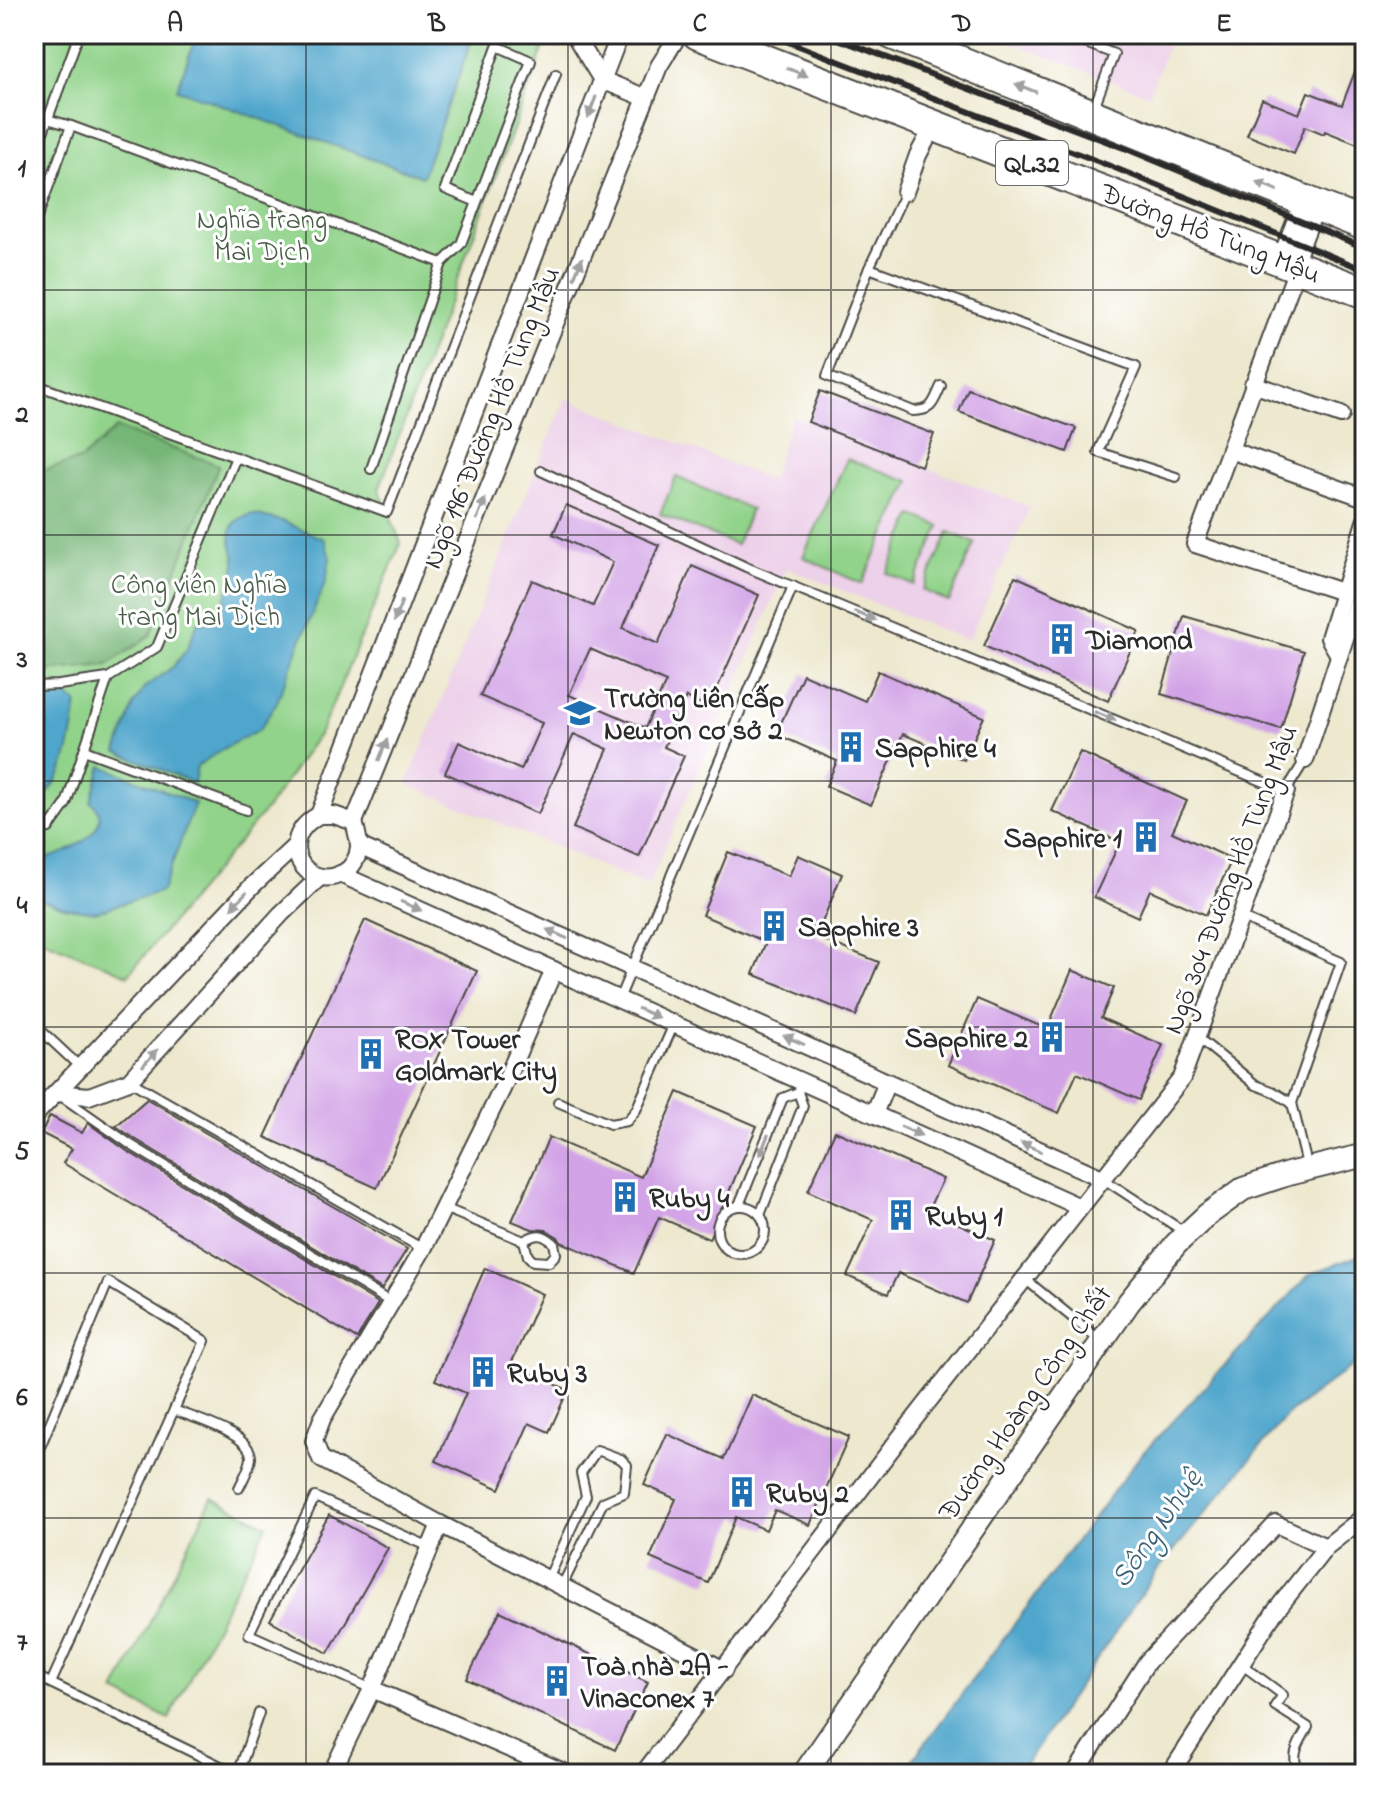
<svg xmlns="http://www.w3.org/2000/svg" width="1399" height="1808" viewBox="0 0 1399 1808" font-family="'Indie Flower',sans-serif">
<rect width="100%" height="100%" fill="#fff"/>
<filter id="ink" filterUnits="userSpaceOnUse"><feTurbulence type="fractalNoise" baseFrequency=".0125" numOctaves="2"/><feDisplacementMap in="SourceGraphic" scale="16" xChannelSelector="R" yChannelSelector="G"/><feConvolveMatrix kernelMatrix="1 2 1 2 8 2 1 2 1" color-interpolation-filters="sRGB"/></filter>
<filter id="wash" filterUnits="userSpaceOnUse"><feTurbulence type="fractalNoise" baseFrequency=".006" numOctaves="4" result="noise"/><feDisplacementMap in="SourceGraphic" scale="32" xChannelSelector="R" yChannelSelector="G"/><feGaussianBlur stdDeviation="1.8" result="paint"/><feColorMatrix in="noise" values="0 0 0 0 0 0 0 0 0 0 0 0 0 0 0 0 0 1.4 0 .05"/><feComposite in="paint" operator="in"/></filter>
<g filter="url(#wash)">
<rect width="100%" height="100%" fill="#ede8ce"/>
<!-- built -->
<g fill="#edd0e9">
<path d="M988 34H1172L1149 95Z"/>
<path d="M566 398 771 480 792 416 1030 507 968 641 787 568 648 886 407 784Z"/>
</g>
<!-- green -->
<g fill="#91d38a" stroke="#5e7f5a" stroke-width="2">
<path d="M34 34H548V36L379 489 401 543 322 729 268 807 128 975 34 936Z"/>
<path d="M847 459 910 481 862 584 803 557Z"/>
<path d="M676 477 751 509 736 545 660 514Z"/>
<path d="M913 515 940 526 914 585 887 573Z"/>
<path d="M949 532 975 543 949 602 923 590Z"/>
<path d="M212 1498 267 1525 169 1719 115 1692Z"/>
</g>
<!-- forest -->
<path fill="#74b576" stroke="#507050" stroke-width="2" d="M116 428 219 465 150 636 107 665 34 672V473L82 459Z"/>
<!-- water -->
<g fill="#4fa6cc" stroke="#3d687c" stroke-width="2">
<path d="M197 34H474L422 177 177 89Z"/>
<path d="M253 514 282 521 324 539 330 558 326 581 302 638 277 702 260 729 226 747 197 766 194 783 117 752 134 704 145 687 173 667 187 649 198 622C205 623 210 623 216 619 221 614 235 574 235 565 236 553 227 540 232 527 236 518 244 517 253 514Z"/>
<path d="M65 694 77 703C73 732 69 768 50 790 46 795 39 799 34 803V695Z"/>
<path d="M102 766 195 803 162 891 95 912 68 908 40 899 35 861C46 858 58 856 67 851 85 842 114 821 91 802Z"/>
<path d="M1365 1253V1356L1288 1414 1156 1572 1019 1774H902L1140 1456 1310 1274Z"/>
</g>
<g id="blocks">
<!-- building -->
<g fill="#d2a3e6" fill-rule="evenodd">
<path d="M1364 48 1365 147 1325 131 1324 134 1305 126 1294 154 1247 135 1262 99 1299 114 1308 92 1342 105Z"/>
<path d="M968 389 1076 428 1067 452 959 412Z"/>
<path d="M820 391 934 434 921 466 808 422Z"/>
<path d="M566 505 659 545 623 628 658 644 692 566 759 595 713 698 710 697 706 706 686 697 664 747 684 756 639 857 573 828 608 749 574 734 538 814 445 773 459 742 521 770 542 723 480 696 532 580 593 606 613 562 553 534ZM590 649 666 682 645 728 569 695Z"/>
<path d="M1015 576 1139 631 1108 701 984 646Z"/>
<path d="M1184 616 1304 651 1281 729 1161 694Z"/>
<path d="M878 671 984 717 964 760 903 734 871 805 826 786 837 761 776 734 803 674 865 701Z"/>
<path d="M1080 752 1187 801 1172 832 1232 859 1206 915 1150 890 1138 917 1094 897 1120 842 1052 811Z"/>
<path d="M728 852 789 876 798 855 842 874 816 937 879 962 856 1016 753 974 766 942 702 915Z"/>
<path d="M365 920 477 971 377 1188 265 1137Z"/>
<path d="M1072 970 1114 988 1101 1018 1163 1045 1139 1100 1077 1073 1059 1113 948 1065 977 999 1047 1029Z"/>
<path d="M678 1092 757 1126 709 1239 659 1217 634 1273 561 1242 558 1237 546 1230 532 1229 512 1221 549 1137 641 1177Z"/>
<path d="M147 1099 407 1249 382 1289 135 1139 116 1126Z"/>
<path d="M50 1116 82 1133 88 1123 127 1151 378 1303 357 1339 63 1163 72 1149 41 1133Z"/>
<path d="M835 1131 943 1179 928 1210 995 1240 967 1303 898 1273 888 1294 847 1276 873 1220 808 1191Z"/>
<path d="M485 1268 542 1294 511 1364 568 1390 549 1432 529 1423 500 1489 436 1461 466 1393 435 1380Z"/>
<path d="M752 1395 849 1437 810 1525 775 1510 766 1530 736 1517 708 1583 650 1558 676 1499 644 1485 667 1434 724 1459Z"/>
<path d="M329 1515 388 1548 328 1653 270 1620Z"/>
<path d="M500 1611 648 1682 615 1750 467 1679Z"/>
</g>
</g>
</g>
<g filter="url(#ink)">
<use href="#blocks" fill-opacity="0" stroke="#484743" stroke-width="2"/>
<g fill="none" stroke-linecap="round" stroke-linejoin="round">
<defs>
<g id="lane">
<path d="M1062 34 1114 54 1093 110"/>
<path d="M1332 34 1339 36 1344 34"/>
<path d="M34 115 71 126 442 263"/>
<path d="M34 157 79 34"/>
<path d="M905 192 869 268 827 376 913 411C933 411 933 403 941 386"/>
<path d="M34 226 71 126"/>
<path d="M869 268 1136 367 1098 452 1176 477"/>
<path d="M34 384 387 512 556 74"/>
<path d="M371 469 442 263 461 244 531 61 497 46 445 189 477 202"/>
<path d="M541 471 746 567 1286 791 1305 760"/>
<path d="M34 686 59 685 108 678"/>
<path d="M84 750 246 810"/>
<path d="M34 831 49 828 66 804 108 678 157 647 236 457"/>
<path d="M1240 917 1341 962 1292 1103 1308 1169"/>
<path d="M619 999 793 586"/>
<path d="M34 1024 80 1067"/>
<path d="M1197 1037 1256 1085 1272 1091 1292 1103"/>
<path d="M130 1081 423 1249"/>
<path d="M64 1098 131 1145 392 1303"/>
<path d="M558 1102 610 1124 627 1121 636 1110 674 1024"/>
<path d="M1102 1178 1186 1233"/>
<path d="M739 1205 783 1098 798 1092 803 1082"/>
<circle cx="741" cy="1230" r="24"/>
<path d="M444 1208 524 1241 528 1256 533 1261 549 1262 556 1254 554 1243C543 1234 537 1232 524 1241"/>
<path d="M760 1215 803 1106 798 1092"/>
<path d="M1025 1279 1101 1341"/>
<path d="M174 1410C193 1418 252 1434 251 1458 250 1468 243 1479 239 1488"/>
<path d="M34 1462 108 1282 205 1341 51 1683"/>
<path d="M548 1579 586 1496 581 1473 597 1450 621 1459 627 1465 624 1493 603 1502 562 1586"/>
<path d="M1241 1664 1283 1695 1275 1706 1308 1727C1298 1745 1291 1753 1298 1774"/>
<path d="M34 1675 237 1774"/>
<path d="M372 1689 249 1634 315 1497 430 1547"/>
<path d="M238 1774 259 1713"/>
</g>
<g id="street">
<path d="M574 34 602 80 646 98"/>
<path d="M905 192 918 155 934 125"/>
<path d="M1298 266 1195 544 1342 592"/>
<path d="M1253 384 1341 415"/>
<path d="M1230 450 1365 498"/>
<path d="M1339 655 1329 638 1365 522"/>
<path d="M1305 760 1365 577"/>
<path d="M319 815 620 34"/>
<path d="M319 815H334L354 822C356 830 359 839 359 847 358 858 352 868 343 873 306 893 272 840 319 815Z"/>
<path d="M354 822 659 66 679 34"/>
<path d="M359 846 1102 1178"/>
<path d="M340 874 1080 1207"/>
<path d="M554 970 502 1089 423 1249 322 1419 314 1441 321 1459 440 1524 724 1670"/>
<path d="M57 1093 89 1096 129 1081 281 914 320 877"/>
<path d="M874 1114 887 1082"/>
<path d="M34 1116 253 885 295 846"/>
<path d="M372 1689 568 1774"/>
<path d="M331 1774 372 1689 440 1524"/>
<path d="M643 1774 905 1431 1182 1078 1286 791"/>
<path d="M1075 1774 1147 1662 1276 1524 1326 1547"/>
<path d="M1170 1774 1274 1613 1326 1547 1365 1516"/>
</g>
<path id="secondary" d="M804 1774 1129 1302 1176 1244 1207 1215 1243 1189 1288 1174 1365 1155"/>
<g id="highway">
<path d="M698 34 1365 293"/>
<path d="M892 34 1365 225"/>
<path d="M1287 262 1310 203"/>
</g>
</defs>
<!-- lane casing -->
<use href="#lane" stroke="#484743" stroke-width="12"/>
<!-- street casing -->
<use href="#street" stroke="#484743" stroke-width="20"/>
<!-- secondary casing -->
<use href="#secondary" stroke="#484743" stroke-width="26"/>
<!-- highway casing -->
<use href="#highway" stroke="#484743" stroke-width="34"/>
<!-- lane -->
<use href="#lane" stroke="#fff" stroke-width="8"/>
<!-- street -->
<use href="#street" stroke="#fff" stroke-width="16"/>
<!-- secondary -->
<use href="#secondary" stroke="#fff" stroke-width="22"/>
<!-- highway -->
<use href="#highway" stroke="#fff" stroke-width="30"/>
<!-- rail -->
<g stroke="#2b2b2b" stroke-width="6">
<path d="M768 34 1110 166 1365 270"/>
<path d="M825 34 1129 150 1365 248"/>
</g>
</g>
<!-- one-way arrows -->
<defs><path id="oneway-solid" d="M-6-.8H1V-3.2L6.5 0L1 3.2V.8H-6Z" transform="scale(2)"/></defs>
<g fill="#a0a0a0">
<use href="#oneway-solid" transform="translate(797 72) rotate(21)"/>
<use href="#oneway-solid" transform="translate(1026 88) rotate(-158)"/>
<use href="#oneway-solid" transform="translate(592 107) rotate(111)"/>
<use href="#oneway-solid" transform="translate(1267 186) rotate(-158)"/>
<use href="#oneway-solid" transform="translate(578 268) rotate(-68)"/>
<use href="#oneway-solid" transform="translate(481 509) rotate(-68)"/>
<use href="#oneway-solid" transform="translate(398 611) rotate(111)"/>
<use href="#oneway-solid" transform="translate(865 616) rotate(22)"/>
<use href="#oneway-solid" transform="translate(1105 716) rotate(22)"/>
<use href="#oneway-solid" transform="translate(383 750) rotate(-68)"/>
<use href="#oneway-solid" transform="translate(239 900) rotate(133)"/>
<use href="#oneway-solid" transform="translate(411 906) rotate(24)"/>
<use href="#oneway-solid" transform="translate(557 934) rotate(-156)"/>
<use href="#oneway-solid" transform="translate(648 1013) rotate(24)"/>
<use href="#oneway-solid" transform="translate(794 1040) rotate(-156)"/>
<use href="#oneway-solid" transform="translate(150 1058) rotate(-48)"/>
<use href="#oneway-solid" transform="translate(911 1131) rotate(24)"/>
<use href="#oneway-solid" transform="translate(764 1145) rotate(112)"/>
<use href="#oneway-solid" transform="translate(1031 1147) rotate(-156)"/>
</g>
</g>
<!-- grid -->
<path fill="none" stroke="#2b2b2b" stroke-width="2" stroke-opacity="0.55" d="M306 34V1774M568 34V1774M831 34V1774M1093 34V1774M34 290H1365M34 535H1365M34 781H1365M34 1027H1365M34 1273H1365M34 1518H1365"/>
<!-- icons -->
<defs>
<symbol id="building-bare" viewBox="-9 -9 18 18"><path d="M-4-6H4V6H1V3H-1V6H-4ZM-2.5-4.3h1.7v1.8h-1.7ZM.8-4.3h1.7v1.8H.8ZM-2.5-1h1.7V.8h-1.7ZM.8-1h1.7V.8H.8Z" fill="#1f6fb2" stroke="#fff" stroke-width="2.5" paint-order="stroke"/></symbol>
<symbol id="school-bare" viewBox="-9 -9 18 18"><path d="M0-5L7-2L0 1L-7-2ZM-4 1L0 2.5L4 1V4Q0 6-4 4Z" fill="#1f6fb2" stroke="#fff" stroke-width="2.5" paint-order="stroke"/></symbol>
</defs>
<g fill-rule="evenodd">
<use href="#building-bare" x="1040" y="617" width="44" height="44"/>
<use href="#school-bare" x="558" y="691" width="44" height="44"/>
<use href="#building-bare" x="829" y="725" width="44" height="44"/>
<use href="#building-bare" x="1124" y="815" width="44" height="44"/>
<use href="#building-bare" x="752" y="904" width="44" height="44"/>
<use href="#building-bare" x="1030" y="1015" width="44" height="44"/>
<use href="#building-bare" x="349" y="1032" width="44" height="44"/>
<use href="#building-bare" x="603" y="1175" width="44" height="44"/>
<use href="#building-bare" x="879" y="1193" width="44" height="44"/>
<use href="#building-bare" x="461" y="1350" width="44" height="44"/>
<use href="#building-bare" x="720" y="1470" width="44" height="44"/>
<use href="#building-bare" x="535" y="1659" width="44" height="44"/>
</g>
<g text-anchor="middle" stroke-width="6" stroke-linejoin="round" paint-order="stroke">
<!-- shield labels -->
<rect fill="#fff" stroke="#6b6b6b" stroke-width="2" x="996" y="141" width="72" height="44" rx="6"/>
<g font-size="26" font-weight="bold" fill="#2b2b2b">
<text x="1032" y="172">QL.32</text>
</g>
<!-- park labels -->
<g font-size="28" fill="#4a5d48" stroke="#fff">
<text x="262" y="228">Nghĩa trang<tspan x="262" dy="32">Mai Dịch</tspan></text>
<text x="199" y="593">Công viên Nghĩa<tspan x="199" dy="32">trang Mai Dịch</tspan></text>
</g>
<!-- street labels -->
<g font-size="28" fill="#2b2b2b" stroke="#fff">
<text transform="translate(1211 232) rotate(21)" y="10">Đường Hồ Tùng Mậu</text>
<text transform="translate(490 417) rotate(-68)" y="10">Ngõ 196 Đường Hồ Tùng Mậu</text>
<text transform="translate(1229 879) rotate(-69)" y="10">Ngõ 304 Đường Hồ Tùng Mậu</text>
<text transform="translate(1024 1402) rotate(-55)" y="10">Đường Hoàng Công Chất</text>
</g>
<!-- poi labels -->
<g font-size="28" font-weight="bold" fill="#2b2b2b" stroke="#fff" text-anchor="start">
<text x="1086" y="649">Diamond</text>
<text x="604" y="707">Trường Liên cấp<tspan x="604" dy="32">Newton cơ sở 2</tspan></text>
<text x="875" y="757">Sapphire 4</text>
<text x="1122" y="847" text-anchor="end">Sapphire 1</text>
<text x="798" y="936">Sapphire 3</text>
<text x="1028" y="1047" text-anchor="end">Sapphire 2</text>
<text x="395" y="1048">ROX Tower<tspan x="395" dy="32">Goldmark City</tspan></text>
<text x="649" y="1207">Ruby 4</text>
<text x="925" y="1225">Ruby 1</text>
<text x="507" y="1382">Ruby 3</text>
<text x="766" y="1502">Ruby 2</text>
<text x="581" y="1675">Toà nhà 2A -<tspan x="581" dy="32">Vinaconex 7</tspan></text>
</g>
<!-- water labels -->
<g font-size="30" font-style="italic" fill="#3b6273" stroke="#fff">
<text transform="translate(1156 1527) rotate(-55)" y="10">Sông Nhuệ</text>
</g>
</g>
<!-- margin -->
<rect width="1399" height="1808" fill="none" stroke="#fff" stroke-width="88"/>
<rect x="44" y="44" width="1311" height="1720" fill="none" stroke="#2b2b2b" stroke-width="3"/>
<g font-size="26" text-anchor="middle" font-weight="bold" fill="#2b2b2b">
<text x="175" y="31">A</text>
<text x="437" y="31">B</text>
<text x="700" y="31">C</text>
<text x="962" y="31">D</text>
<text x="1224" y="31">E</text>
<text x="22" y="176">1</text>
<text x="22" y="422">2</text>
<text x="22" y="667">3</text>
<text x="22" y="913">4</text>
<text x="22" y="1159">5</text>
<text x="22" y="1405">6</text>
<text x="22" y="1650">7</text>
</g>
</svg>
